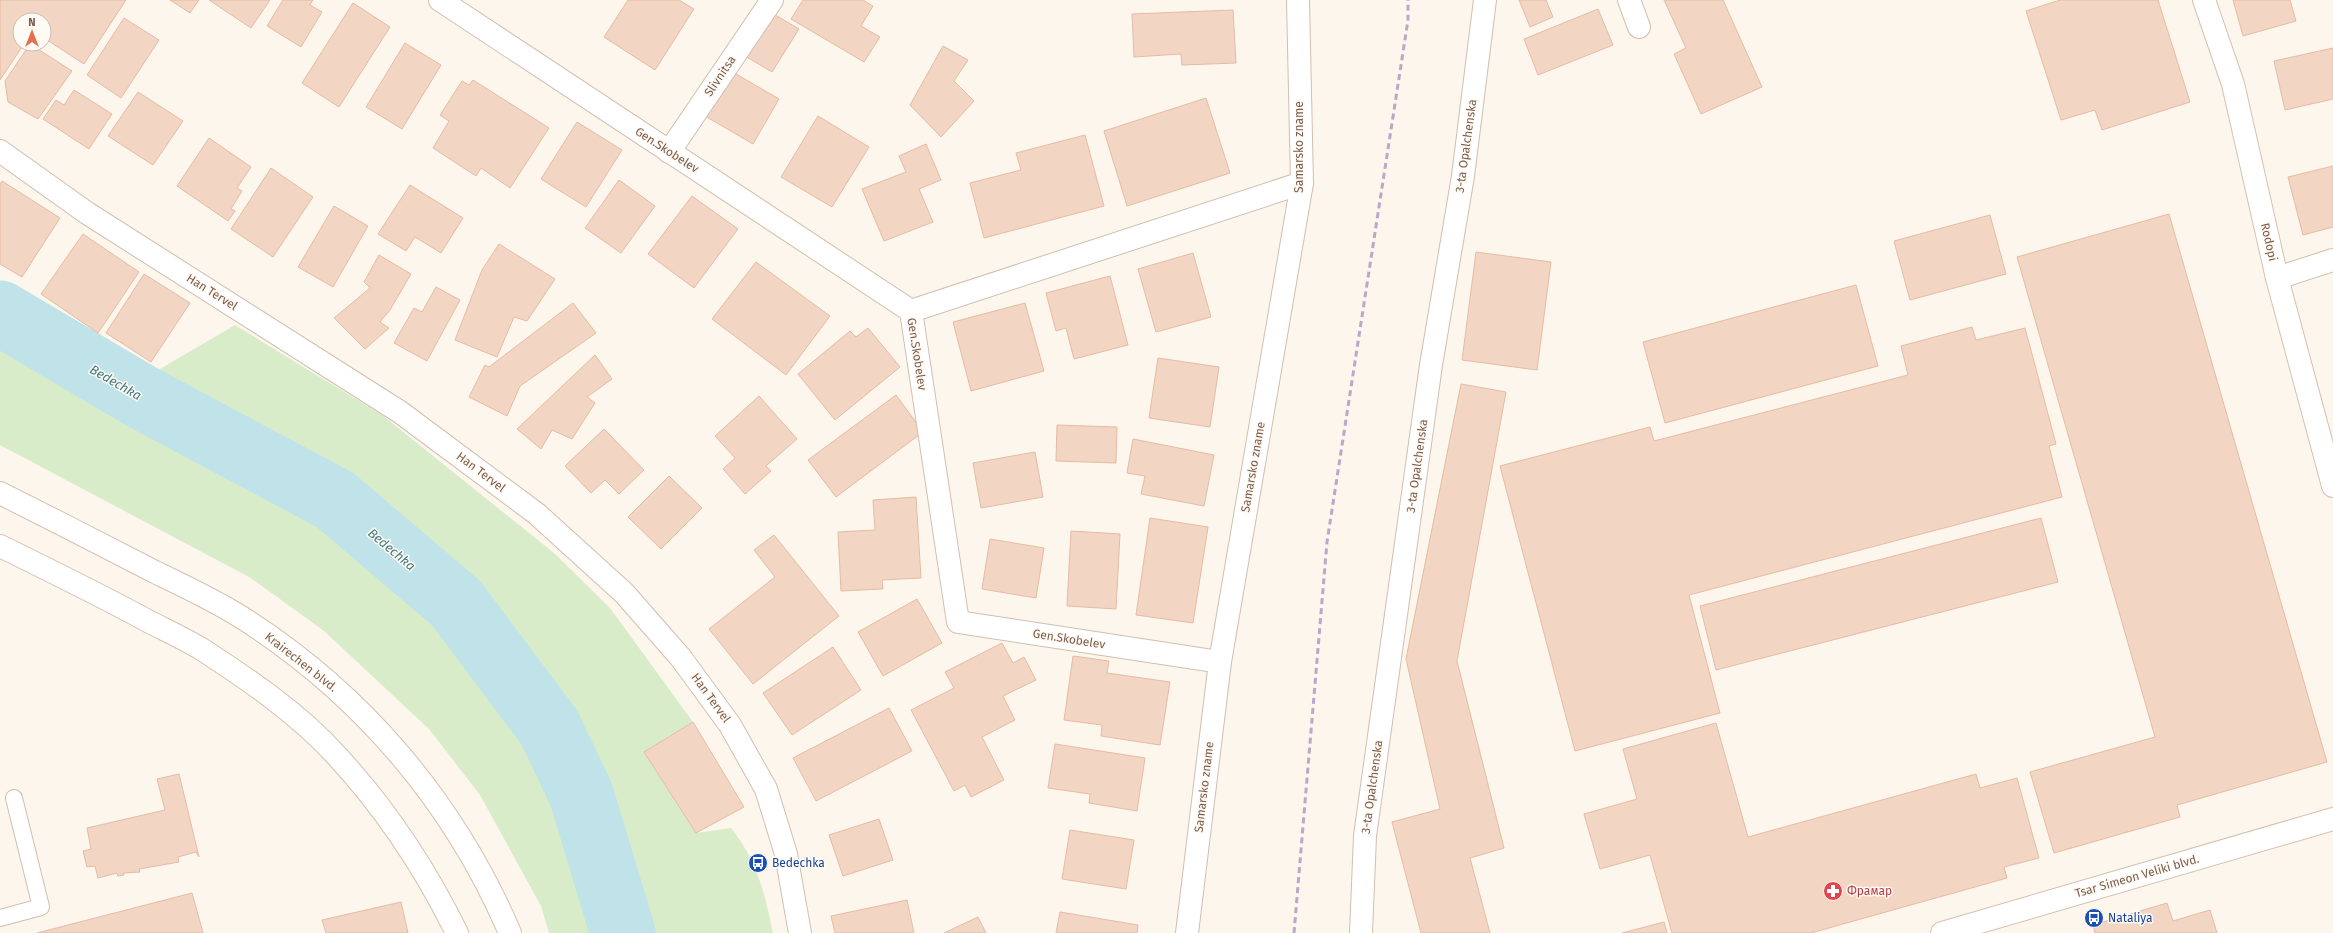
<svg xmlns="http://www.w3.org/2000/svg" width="2333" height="933" viewBox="0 0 2333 933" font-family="'Fira Sans',sans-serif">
<rect width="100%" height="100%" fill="#fdf6ec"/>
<!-- green -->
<path fill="#d8ecc9" d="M0 283 148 376 235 325 382 415 554 553 610 608 693 722 644 752 696 833 731 828C757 860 765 894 773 933H549L541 906 480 795 429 729 324 631 251 578 0 445Z"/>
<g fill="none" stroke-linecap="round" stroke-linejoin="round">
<!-- river -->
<path stroke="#bfe3e8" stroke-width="65" d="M0 313 142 397 335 500 456 603 549 727 581 794 623 933"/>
</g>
<!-- building -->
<g fill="#f3d5c3" stroke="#e6bba3">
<path d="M0 0H126L84 64 44 38V20H20V44H24L0 80Z"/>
<path d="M170 0H199L190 13Z"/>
<path d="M209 0H270L251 28Z"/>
<path d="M283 0H313L310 5 322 12 301 47 267 26Z"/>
<path d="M628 0H679L694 9 655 70 604 37Z"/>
<path d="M803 0H863L873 6 861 26 880 37 864 62 791 19Z"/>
<path d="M1519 0H1546L1553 17 1530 27Z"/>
<path d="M1664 0H1723L1762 87 1701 114 1674 54 1686 48Z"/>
<path d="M2060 0H2158L2190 102 2102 130 2095 110 2061 120 2026 11Z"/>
<path d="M2233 0H2290L2296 21 2243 36Z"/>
<path d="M353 3 390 27 339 107 302 83Z"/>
<path d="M1598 9 1613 45 1538 75 1524 39Z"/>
<path d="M767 10 799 29 772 72 740 53Z"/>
<path d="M1233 10 1236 63 1182 65 1181 54 1134 57 1132 14Z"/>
<path d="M124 18 159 40 121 98 87 75Z"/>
<path d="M405 43 441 65 402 129 366 107Z"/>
<path d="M30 44 72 71 38 119 8 102 5 81Z"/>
<path d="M943 46 968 60 954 81 974 101 941 137 910 105Z"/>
<path d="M2333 48V99L2285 110 2274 61Z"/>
<path d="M731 71 779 99 753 144 705 116Z"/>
<path d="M473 80 549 128 510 188 481 168 476 176 433 148 449 121 440 115 462 81 469 85Z"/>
<path d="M74 90 112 114 89 149 43 119 56 100 64 105Z"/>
<path d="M138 92 183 121 153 165 108 136Z"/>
<path d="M1206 98 1230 173 1127 206 1104 131Z"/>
<path d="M818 116 869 147 832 207 781 177Z"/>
<path d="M577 122 622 150 586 207 541 179Z"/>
<path d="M1085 135 1104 206 984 238 970 183 1021 170 1016 153Z"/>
<path d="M209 138 251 167 237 188 242 191 231 209 235 211 228 221 177 186Z"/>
<path d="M926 144 941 180 919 189 933 222 884 241 862 189 906 172 899 156Z"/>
<path d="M2333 166V227L2303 235 2288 177Z"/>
<path d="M271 168 313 197 273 257 231 229Z"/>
<path d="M619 180 655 206 621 253 585 228Z"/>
<path d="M2 181 60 218 22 277 0 264V184Z"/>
<path d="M410 185 463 218 441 253 415 237 406 251 378 234Z"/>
<path d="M692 196 738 229 694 288 648 254Z"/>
<path d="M334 206 368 226 333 287 298 267Z"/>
<path d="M2169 214 2327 762 2177 805 2180 817 2054 853 2030 772 2155 737 2017 257Z"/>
<path d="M1990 215 2006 274 1910 300 1894 241Z"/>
<path d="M83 234 139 272 98 333 41 294Z"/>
<path d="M499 244 555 279 527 321 514 317 497 357 455 340 482 270Z"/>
<path d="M1476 252 1551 262 1537 370 1462 360Z"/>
<path d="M1193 253 1211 317 1156 332 1138 269Z"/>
<path d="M379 255 411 274 390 310 380 322 389 328 365 349 334 318 370 288 364 282Z"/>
<path d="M756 262 830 316 786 375 712 319Z"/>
<path d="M144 274 190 303 151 362 106 333Z"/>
<path d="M1110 276 1128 345 1074 359 1066 328 1056 331 1046 293Z"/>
<path d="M1856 285 1878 366 1665 423 1643 342Z"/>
<path d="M436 287 460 300 427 361 394 343 414 308 422 312Z"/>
<path d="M573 303 596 333 520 386 507 416 469 397 485 365 489 367Z"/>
<path d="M1025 303 1044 371 971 391 953 322Z"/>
<path d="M1972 327 1976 340 2025 328 2056 444 2049 446 2062 497 1689 595 1720 713 1575 751 1500 466 1650 427 1654 441 1908 375 1901 346Z"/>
<path d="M868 328 900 367 835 420 798 374 850 331 856 337Z"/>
<path d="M595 355 612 379 587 397 595 403 572 439 552 430 541 449 517 429Z"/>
<path d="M1158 358 1219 367 1210 427 1149 418Z"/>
<path d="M1461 384 1506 392 1457 661 1504 848 1470 858 1490 933H1421L1392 822 1440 809 1406 659Z"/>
<path d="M896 395 923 432 836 497 808 460Z"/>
<path d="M759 396 797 439 766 466 771 471 745 494 723 469 735 458 715 436Z"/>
<path d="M1057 425 1117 427 1116 463 1056 461Z"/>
<path d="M604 429 644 470 619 494 605 480 591 493 565 466Z"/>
<path d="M1133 439 1214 455 1204 506 1141 494 1145 476 1127 473Z"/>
<path d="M1035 452 1043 497 981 508 973 463Z"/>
<path d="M669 476 702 508 661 549 628 517Z"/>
<path d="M916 497 921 578 882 580 883 589 841 591 838 532 875 530 873 500Z"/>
<path d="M1150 518 1208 527 1193 623 1136 615Z"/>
<path d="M2041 518 2058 582 1716 670 1700 606Z"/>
<path d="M1071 531 1120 534 1116 609 1067 606Z"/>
<path d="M774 535 839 616 753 684 709 629 775 577 754 550Z"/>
<path d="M990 539 1044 548 1036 598 982 589Z"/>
<path d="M917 599 942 643 883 676 858 632Z"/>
<path d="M1002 643 1013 663 1024 657 1036 680 1003 696 1015 720 982 737 1004 780 971 797 965 785 954 791 911 710 954 688 945 672Z"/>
<path d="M833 647 861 690 792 735 763 693Z"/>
<path d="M1073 656 1109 661 1107 673 1170 682 1160 745 1101 736 1102 725 1064 720Z"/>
<path d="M889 708 912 751 816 801 793 758Z"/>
<path d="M693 722 744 807 696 833 644 752Z"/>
<path d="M1716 723 1748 837 1976 774 1980 788 2017 778 2039 858 2004 867 2007 878 1811 933H1672L1650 855 1600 869 1584 814 1637 799 1623 749Z"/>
<path d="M1055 744 1145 758 1137 811 1089 803 1090 794 1048 788Z"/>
<path d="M179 774 199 857 196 852 178 857 179 862 139 869 140 872 123 873 124 875 118 876 117 873 98 878 95 866 87 867 83 851 91 849 87 828 165 810 157 779Z"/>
<path d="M879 819 893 860 843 876 829 835Z"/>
<path d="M1070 830 1134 840 1126 889 1062 879Z"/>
<path d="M192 893 203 933H37Z"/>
<path d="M907 900 914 933H835L831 916Z"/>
<path d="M401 902 408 933H326L322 920Z"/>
<path d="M2167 903 2173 921 2210 910 2217 933H2095L2093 925Z"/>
<path d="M1060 912 1138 925 1137 933H1056Z"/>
<path d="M978 917 986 933H944Z"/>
<path d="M1664 922 1667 933H1622Z"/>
</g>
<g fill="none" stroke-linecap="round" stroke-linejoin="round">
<defs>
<path id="lane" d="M0 918 41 907 14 798"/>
<g id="street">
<path d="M440 0 911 311 958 622 1220 662"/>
<path d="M1629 0 1639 27"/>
<path d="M0 151 87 213 400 412 537 514 624 593 681 658 730 725 766 789 786 854 800 933"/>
<path d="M669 152 772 0"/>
<path d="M2277 278 2333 260"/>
<path d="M911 311 1302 183"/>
<path d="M1187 933 1220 662 1302 183 1298 0"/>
<path d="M1361 933 1365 836 1431 365 1463 176 1485 0"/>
</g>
<g id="secondary">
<path d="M2204 0 2233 84 2277 278 2333 486"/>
<path d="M0 493C52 519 103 545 155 572 184 586 214 600 241 617 361 693 454 802 510 933"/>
<path d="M0 546C49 570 98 594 146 620 165 630 185 639 203 650 249 680 299 714 336 755 386 809 425 868 457 933"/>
<path d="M1942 933 2333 819"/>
</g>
</defs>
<!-- lane casing -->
<use href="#lane" stroke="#d1beb0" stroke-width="18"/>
<!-- street casing -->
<use href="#street" stroke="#d1beb0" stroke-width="24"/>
<!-- secondary casing -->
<use href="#secondary" stroke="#d6c0b0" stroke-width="24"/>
<!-- lane -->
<use href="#lane" stroke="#fff" stroke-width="16"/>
<!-- street -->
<use href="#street" stroke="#fff" stroke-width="22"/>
<!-- secondary -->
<use href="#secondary" stroke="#fff" stroke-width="22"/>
<!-- rail -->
<path stroke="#b9a8c9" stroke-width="3" stroke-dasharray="6 4" stroke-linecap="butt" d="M1294 933 1327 542 1408 20V0"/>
</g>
<!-- icons -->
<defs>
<symbol id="bus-disc" viewBox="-11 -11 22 22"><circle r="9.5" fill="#1a4fb4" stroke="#fffaf3"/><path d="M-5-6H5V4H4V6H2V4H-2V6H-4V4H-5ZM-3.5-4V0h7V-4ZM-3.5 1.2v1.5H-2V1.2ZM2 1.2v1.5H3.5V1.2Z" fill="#fff"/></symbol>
<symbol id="pharmacy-disc" viewBox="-11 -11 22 22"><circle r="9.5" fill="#e0444e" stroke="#fffaf3"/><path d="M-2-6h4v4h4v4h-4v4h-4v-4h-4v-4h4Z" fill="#fff"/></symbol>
</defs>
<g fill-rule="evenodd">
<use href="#bus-disc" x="747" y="852" width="22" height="22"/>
<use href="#pharmacy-disc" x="1822" y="880" width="22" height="22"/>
<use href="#bus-disc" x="2083" y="907" width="22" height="22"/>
</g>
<g text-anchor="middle" stroke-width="3" stroke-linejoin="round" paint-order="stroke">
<!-- street labels -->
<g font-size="12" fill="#7a5c4d" stroke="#fffaf3">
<text transform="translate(720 76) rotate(-56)" y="4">Slivnitsa</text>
<text transform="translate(1466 146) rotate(-82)" y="4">3-ta Opalchenska</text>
<text transform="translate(1299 147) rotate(-90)" y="4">Samarsko zname</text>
<text transform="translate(667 150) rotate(33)" y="4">Gen.Skobelev</text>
<text transform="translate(2269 242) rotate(77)" y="4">Rodopi</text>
<text transform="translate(212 292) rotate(32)" y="4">Han Tervel</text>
<text transform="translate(917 354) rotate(81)" y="4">Gen.Skobelev</text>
<text transform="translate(1417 466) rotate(-82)" y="4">3-ta Opalchenska</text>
<text transform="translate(1253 467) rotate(-80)" y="4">Samarsko zname</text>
<text transform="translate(481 472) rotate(37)" y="4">Han Tervel</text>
<text transform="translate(1069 639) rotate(9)" y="4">Gen.Skobelev</text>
<text transform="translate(301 662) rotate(38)" y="4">Krairechen blvd.</text>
<text transform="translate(711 698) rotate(54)" y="4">Han Tervel</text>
<text transform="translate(1204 787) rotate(-83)" y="4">Samarsko zname</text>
<text transform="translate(1372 787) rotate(-82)" y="4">3-ta Opalchenska</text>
<text transform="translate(2137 876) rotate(-16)" y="4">Tsar Simeon Veliki blvd.</text>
</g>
<!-- transit labels -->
<g font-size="12" fill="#164399" stroke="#fffaf3" text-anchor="start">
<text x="772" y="867">Bedechka</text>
<text x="2108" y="922">Nataliya</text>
</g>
<!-- health labels -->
<g font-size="12" fill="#be3a42" stroke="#fffaf3" text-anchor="start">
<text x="1847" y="895">Фрамар</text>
</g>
<!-- water labels -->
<g font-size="13" font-style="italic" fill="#437c86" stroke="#fffaf3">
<text transform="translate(116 382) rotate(30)" y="5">Bedechka</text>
<text transform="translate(392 549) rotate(40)" y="5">Bedechka</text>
</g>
</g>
<!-- north arrow -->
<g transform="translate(32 32)"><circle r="19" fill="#fffaf3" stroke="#cabbb1"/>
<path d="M0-3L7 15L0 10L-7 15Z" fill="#e76f51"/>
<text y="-6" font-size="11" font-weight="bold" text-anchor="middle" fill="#7a5c4d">N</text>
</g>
</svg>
